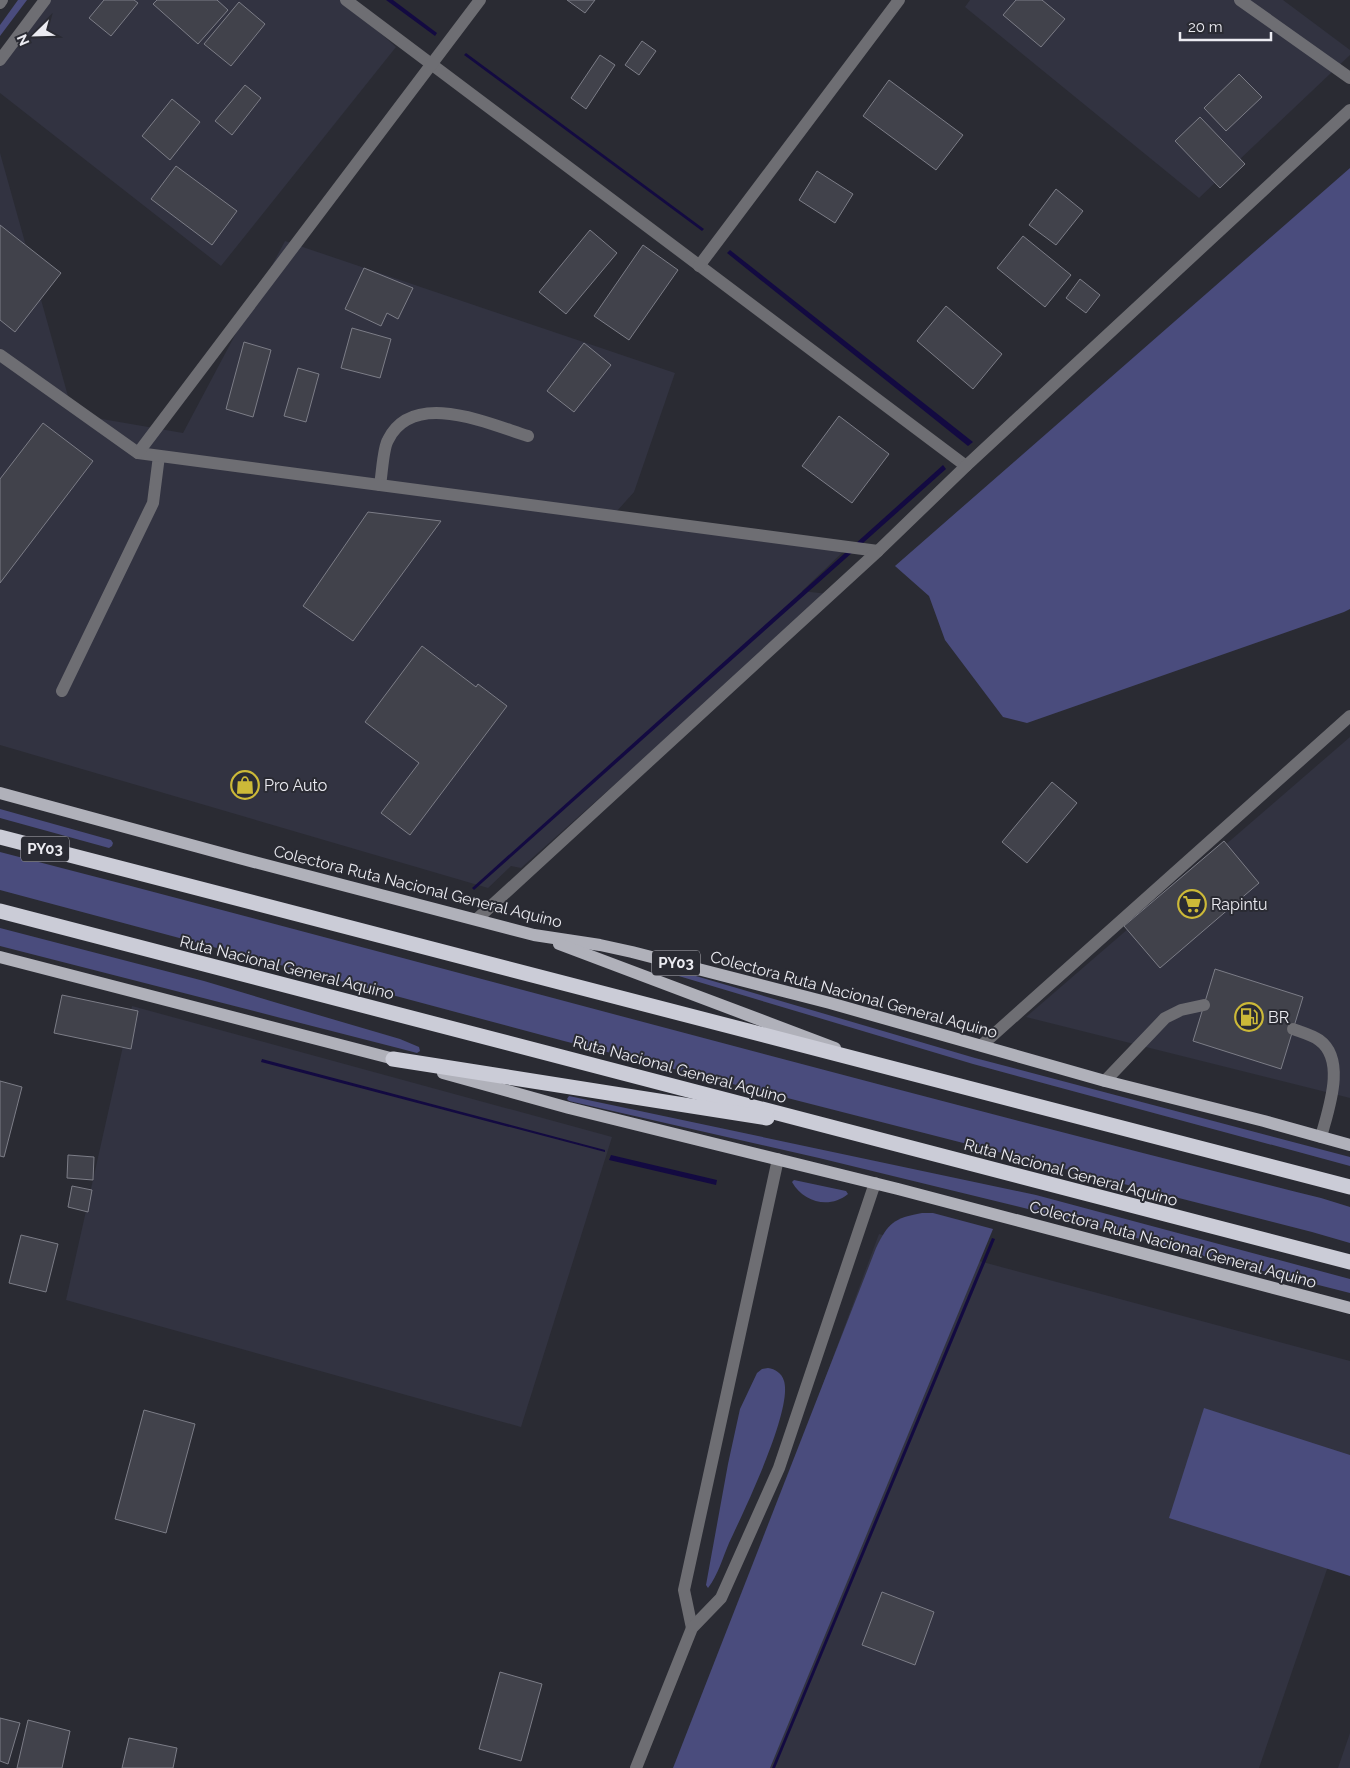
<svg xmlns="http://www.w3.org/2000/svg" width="1350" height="1768" viewBox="0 0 1350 1768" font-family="Raleway,sans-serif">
<rect width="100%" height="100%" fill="#2a2b33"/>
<!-- built -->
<g fill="#323341">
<path d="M46 0H343L396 47 221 266 0 93V61Z"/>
<path d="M970 0H1283L1350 50V55L1199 198 965 7Z"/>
<path d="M0 153 73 414 183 433 285 241 675 373 634 492 617 511 844 551 802 591 828 594 521 868 511 866 488 888 0 745Z"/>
<path d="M1350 737V1098L1026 1017Z"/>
<path d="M132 1006 612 1137 521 1427 66 1300Z"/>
<path d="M879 1234 1350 1361V1502L1259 1768H680Z"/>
<path d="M1350 1733V1768H1338Z"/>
</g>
<!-- green -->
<g fill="#4a4c7d">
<path d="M18 0H27L0 36V25Z"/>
<path d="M1350 168V609L1344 612 1027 723 1003 717 945 640 929 596 895 566Z"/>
<path d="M0 809 111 840 113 843 112 846 109 848 0 818Z"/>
<path d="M0 852C441 966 879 1088 1321 1198L1350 1207V1243L1312 1232 564 1041 0 890Z"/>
<path d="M0 928 204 981 274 1002 400 1039 419 1047 420 1051 417 1053 398 1048 0 946Z"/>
<path d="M672 969 975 1058 1350 1157V1166L973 1064 672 974 669 972V970Z"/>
<path d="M569 1096 1036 1195 1350 1279V1293L1207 1257 1032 1210 819 1158 569 1101 567 1099Z"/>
<path d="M794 1180 846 1191 848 1194C830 1209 804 1203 792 1182Z"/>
<path d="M922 1213H933L993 1229 770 1768H673L876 1248C888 1223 894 1218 922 1213Z"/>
<path d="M768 1368C775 1369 782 1373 784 1381 793 1410 743 1513 729 1543 723 1557 718 1575 708 1588L706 1585 728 1464 740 1409 757 1373 762 1369Z"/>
<path d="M1204 1408 1350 1455V1576L1169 1518Z"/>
</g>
<!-- water -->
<g fill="#130a41">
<path d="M386 0H393L437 33 435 36Z"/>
<path d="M466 53 704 229 702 231 464 55Z"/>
<path d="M730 250 973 442 968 446 727 253Z"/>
<path d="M943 465 946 469 474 890 472 888Z"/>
<path d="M262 1059 605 1150V1152L261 1062Z"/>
<path d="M611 1155 717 1180 716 1185 609 1160Z"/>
<path d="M992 1238 995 1239 775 1768H772Z"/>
</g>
<!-- building -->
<g fill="#41424b" stroke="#7c7d87">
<path d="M104 0H134L138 3 111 36 89 18Z"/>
<path d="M157 0H217L228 10 198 44 153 4Z"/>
<path d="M567 0H595L585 13Z"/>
<path d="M1016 0H1042L1065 19 1041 47 1003 15Z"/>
<path d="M239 2 265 24 231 66 204 44Z"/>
<path d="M642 41 656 51 639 75 625 65Z"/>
<path d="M600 55 615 65 586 109 571 98Z"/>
<path d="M1239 74 1262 97 1226 131 1204 108Z"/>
<path d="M889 80 963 135 936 170 863 116Z"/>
<path d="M245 85 261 98 232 135 215 121Z"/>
<path d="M172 99 200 122 170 160 142 136Z"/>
<path d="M1200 117 1245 164 1220 188 1175 141Z"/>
<path d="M176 166 237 211 212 245 151 199Z"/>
<path d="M817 171 853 194 835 223 799 200Z"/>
<path d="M1056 189 1083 211 1056 245 1029 225Z"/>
<path d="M0 225 61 273 15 332 0 320Z"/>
<path d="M590 230 617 253 566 314 539 292Z"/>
<path d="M1023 236 1071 275 1045 307 997 268Z"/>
<path d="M643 245 678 270 629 340 594 316Z"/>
<path d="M364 268 413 288 398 319 387 313 381 326 345 309Z"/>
<path d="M1080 279 1100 295 1086 313 1066 298Z"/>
<path d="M946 306 1002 354 973 389 917 341Z"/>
<path d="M352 328 391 339 380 378 341 368Z"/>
<path d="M244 342 271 350 253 417 226 409Z"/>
<path d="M584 343 611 365 574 412 547 391Z"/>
<path d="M298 368 319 374 306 422 284 416Z"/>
<path d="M839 416 889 454 852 503 802 466Z"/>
<path d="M43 423 93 461 0 583V479Z"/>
<path d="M368 512 441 521 353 641 303 606Z"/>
<path d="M422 646 476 687 478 684 507 706 410 835 381 813 419 763 365 722Z"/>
<path d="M1052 782 1077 803 1027 863 1002 842Z"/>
<path d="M1224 841 1259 883 1160 968 1124 926Z"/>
<path d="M1215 969 1303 997 1281 1069 1193 1041Z"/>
<path d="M62 995 138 1011 131 1049 54 1033Z"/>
<path d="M0 1081 22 1087 4 1157 0 1156Z"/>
<path d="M68 1155 94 1157 93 1180 67 1178Z"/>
<path d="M72 1186 92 1190 88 1212 68 1207Z"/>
<path d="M21 1235 58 1244 46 1292 9 1283Z"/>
<path d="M144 1410 195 1424 166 1533 115 1519Z"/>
<path d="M882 1592 934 1612 915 1665 862 1645Z"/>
<path d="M500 1672 542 1684 521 1761 479 1749Z"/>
<path d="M0 1718 20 1723 8 1764 0 1761Z"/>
<path d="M28 1720 70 1731 62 1768H17Z"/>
<path d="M129 1738 177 1748 173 1768H122Z"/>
</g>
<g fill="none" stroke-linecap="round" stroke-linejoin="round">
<!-- service -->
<g stroke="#6e6e73" stroke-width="12">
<path d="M380 485C382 474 383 448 388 440 413 389 489 424 528 436"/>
<path d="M62 691 153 503 159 456"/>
<path d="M1293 1029C1301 1032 1312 1035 1319 1040 1347 1060 1328 1110 1321 1137"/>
<path d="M1105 1081 1165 1018 1181 1010 1204 1005"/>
</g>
<!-- minor -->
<g stroke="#6e6e73" stroke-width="12">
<path d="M346 0 966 466"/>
<path d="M1240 0 1350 78"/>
<path d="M0 3 2 0"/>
<path d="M0 60 45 0"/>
<path d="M699 266 899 0"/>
<path d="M0 355 138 453 878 551"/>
<path d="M138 453 480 0"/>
<path d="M477 919 878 551 966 466 1350 110"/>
<path d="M982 1045 1350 716"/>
</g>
<!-- tertiary -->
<g stroke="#6e6e73" stroke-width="12">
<path d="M692 1628 684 1590 778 1159"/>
<path d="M636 1768 692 1628 721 1598 779 1468 875 1183"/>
</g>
<!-- primary -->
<g stroke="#b0b1ba" stroke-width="12">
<path d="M0 793 239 858 534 935 600 945 632 952 830 1003 1105 1081 1264 1121 1350 1145"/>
<path d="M559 944 835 1048"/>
<path d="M0 957 402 1061"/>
<path d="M443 1073 569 1108 898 1189 1350 1308"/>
</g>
<!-- motorway -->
<g stroke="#cbccd7" stroke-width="15">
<path d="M0 837C449 957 900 1070 1350 1187"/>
<path d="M0 911 1350 1262"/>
<path d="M393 1059 767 1118"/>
</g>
</g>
<!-- icons -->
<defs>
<symbol id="shop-ring" viewBox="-11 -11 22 22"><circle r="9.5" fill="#2a2b33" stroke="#ccb938" stroke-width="1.5"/><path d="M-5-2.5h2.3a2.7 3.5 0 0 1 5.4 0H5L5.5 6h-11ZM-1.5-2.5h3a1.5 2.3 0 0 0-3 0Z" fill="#ccb938"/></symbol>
<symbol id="supermarket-ring" viewBox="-11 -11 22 22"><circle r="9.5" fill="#2a2b33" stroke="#ccb938" stroke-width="1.5"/><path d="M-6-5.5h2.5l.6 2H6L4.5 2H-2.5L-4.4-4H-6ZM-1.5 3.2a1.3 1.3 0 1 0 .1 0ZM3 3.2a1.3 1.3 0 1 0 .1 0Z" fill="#ccb938"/></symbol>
<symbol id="fuel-ring" viewBox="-11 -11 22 22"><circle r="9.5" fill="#2a2b33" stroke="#ccb938" stroke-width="1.5"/><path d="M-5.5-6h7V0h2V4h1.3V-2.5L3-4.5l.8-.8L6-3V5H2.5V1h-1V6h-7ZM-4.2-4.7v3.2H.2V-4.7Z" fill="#ccb938"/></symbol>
</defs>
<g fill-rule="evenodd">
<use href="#shop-ring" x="229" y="769" width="32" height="32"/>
<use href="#supermarket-ring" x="1176" y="888" width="32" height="32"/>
<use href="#fuel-ring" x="1233" y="1001" width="32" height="32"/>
</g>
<g text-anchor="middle" stroke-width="4" stroke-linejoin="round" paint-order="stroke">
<!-- shield labels -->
<g fill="#2a2b33" stroke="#b1b1b8" stroke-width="1">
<rect x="21" y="836.5" width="48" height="25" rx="4"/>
<rect x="652" y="950.5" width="48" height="25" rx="4"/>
</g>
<g font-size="15" font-weight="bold" fill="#ebebf1">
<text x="45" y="854">PY03</text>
<text x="676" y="968">PY03</text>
</g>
<!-- poi labels -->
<g font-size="16" fill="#ebebf1" stroke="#2a2b33" text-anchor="start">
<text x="264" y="791">Pro Auto</text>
<text x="1211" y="910">Rapintu</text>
<text x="1268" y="1023">BR</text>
</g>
<!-- street labels -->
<g font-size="16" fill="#ebebf1" stroke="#2a2b33">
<text transform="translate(418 886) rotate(14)" y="6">Colectora Ruta Nacional General Aquino</text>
<text transform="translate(287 967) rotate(14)" y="6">Ruta Nacional General Aquino</text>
<text transform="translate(854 994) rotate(15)" y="6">Colectora Ruta Nacional General Aquino</text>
<text transform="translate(680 1069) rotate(15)" y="6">Ruta Nacional General Aquino</text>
<text transform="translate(1071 1172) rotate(15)" y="6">Ruta Nacional General Aquino</text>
<text transform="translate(1173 1244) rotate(15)" y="6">Colectora Ruta Nacional General Aquino</text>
</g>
</g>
<!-- north arrow -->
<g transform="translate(35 35) rotate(247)" stroke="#2a2b33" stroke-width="4" paint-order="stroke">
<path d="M0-4L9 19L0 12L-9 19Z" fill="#ebebf1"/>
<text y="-8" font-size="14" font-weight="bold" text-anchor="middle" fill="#ebebf1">N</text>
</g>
<!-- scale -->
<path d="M1180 32v8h91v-8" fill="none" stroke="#ebebf1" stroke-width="2.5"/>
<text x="1188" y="32" font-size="15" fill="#ebebf1" stroke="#2a2b33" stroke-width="4" paint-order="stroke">20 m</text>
</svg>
